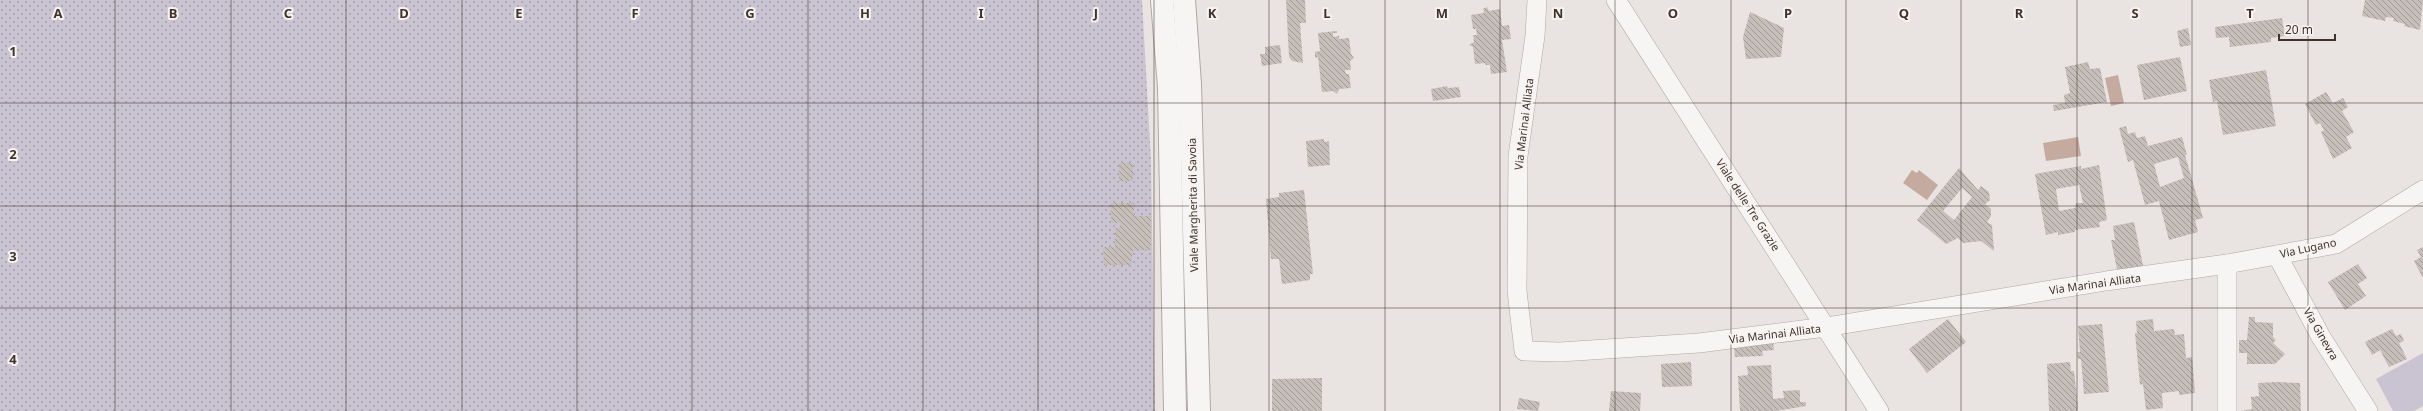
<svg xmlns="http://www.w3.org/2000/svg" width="2423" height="411" viewBox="0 0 2423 411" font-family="'Noto Sans',sans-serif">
<defs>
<pattern id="park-dots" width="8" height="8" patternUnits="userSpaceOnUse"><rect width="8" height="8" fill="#cac4d2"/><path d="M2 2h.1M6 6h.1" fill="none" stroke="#a5a0ab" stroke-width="1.8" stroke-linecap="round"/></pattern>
<pattern id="building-back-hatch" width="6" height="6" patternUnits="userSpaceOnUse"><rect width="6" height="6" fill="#c5beb9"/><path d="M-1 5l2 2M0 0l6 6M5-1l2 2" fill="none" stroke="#a19b97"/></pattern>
</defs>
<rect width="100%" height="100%" fill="#e9e4e2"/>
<!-- park -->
<path fill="url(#park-dots)" d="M0 0H1142L1151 161 1155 411H0Z"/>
<!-- pitch -->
<path fill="#cac4d2" d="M2423 353V406L2414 411H2393L2376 379Z"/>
<!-- water -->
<g fill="#c5aaa0">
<path d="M2118 75 2124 103 2111 106 2105 78Z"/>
<path d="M2078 137 2081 156 2046 161 2043 143Z"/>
<path d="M1912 170 1917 173 1919 170 1938 185 1927 200 1903 183Z"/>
</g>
<!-- building -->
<g fill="url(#building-back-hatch)" fill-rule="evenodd">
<path d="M1286 0H1305L1306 23H1300L1303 63 1292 61 1289 57Z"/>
<path d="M2365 0H2423L2420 30 2404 26 2405 24 2393 21 2394 18 2386 17 2385 21 2362 16Z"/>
<path d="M1487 7 1489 11 1500 9 1502 26 1509 25 1511 39 1502 40 1507 72 1491 74 1490 65H1486L1485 63 1475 64 1473 47 1469 45 1474 42 1473 35H1477L1476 29H1473L1471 15 1484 13 1483 9Z"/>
<path d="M1750 12 1784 28 1781 57 1746 59 1743 37Z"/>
<path d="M2282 18 2285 36 2271 38V42L2230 47 2229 37 2216 38 2215 27Z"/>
<path d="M2188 28 2191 45 2180 47 2177 31Z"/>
<path d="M1337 31V33H1333V37L1339 36V39L1349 38 1351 54 1354 58 1350 61 1351 70H1345L1346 74H1349L1351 88 1339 89 1337 94 1333 91 1322 92 1318 57 1315 58V52L1320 51 1318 33Z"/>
<path d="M1280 45 1282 63 1262 66 1260 54H1265V47Z"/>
<path d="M2180 57 2187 91 2144 100 2137 65Z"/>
<path d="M2088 62 2090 69 2100 68 2107 102 2054 111 2053 105 2065 103 2064 95 2070 93 2065 67Z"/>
<path d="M2266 70 2276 126 2223 135 2217 101 2213 102 2209 80Z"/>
<path d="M1447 86 1448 88 1459 87 1461 97 1433 101 1431 89Z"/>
<path d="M2326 92 2333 103 2343 98 2348 107 2342 111 2354 132 2346 137 2352 148 2333 159 2321 132 2324 130 2320 123 2316 125 2305 104Z"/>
<path d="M2126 126 2128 134 2135 132 2137 138 2145 136 2148 146 2182 137 2187 155H2185L2203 218 2195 220 2198 232 2169 240 2159 201 2145 205 2133 160 2128 162 2119 128ZM2178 157 2184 178 2160 187 2154 164Z"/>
<path d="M1324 139V142L1329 141 1330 165 1308 167 1306 141Z"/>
<rect x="1119" y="163" width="14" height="18"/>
<path d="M2099 165 2107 220 2099 222 2100 227 2075 230V232L2058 235V232L2046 235 2035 174 2081 166V169ZM2079 185 2083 203H2076L2075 208 2059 211 2056 189Z"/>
<path d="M1959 168 1978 190 1981 186 1989 192 1990 200 1985 204 1991 209V216L1987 222 1992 225 1994 251 1981 241 1963 243 1958 238 1946 244 1917 220ZM1962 188 1972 197 1954 220 1943 211Z"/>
<path d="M1304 190 1313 274H1310V280L1282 284 1279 259H1271L1266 199 1279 197V193Z"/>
<path d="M1111 203H1134V216H1151V250H1133L1131 265H1104L1103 247H1115V228H1120V223H1111Z"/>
<path d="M2134 222 2144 270 2118 274 2111 240H2115L2113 226Z"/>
<path d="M2423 247V278L2414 261 2421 257 2417 250Z"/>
<path d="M2358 264 2367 278 2358 284 2366 296 2345 310 2328 282Z"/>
<path d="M2249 317H2255V322L2273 323V337L2276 340 2273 343 2285 354 2275 364H2247V353H2239V340H2247Z"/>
<path d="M1948 319 1966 342 1927 373 1909 349Z"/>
<path d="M2153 319 2154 331 2174 329 2175 335 2184 334 2186 358 2192 357 2195 393 2179 395V391L2162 393 2163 408 2146 410 2143 384 2140 385 2135 333H2137L2136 321Z"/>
<path d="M2102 324 2109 392 2084 394 2081 359H2078L2077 352H2080L2078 326Z"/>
<path d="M2392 329 2396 336 2401 334 2404 341 2399 343 2407 359 2389 367 2380 350 2372 355 2365 342Z"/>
<path d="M1773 342 1774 350 1762 351 1763 356 1735 357 1734 347Z"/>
<path d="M1691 362 1692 386 1662 387 1661 364Z"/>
<path d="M2070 362 2071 371H2074L2078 408 2077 411H2049L2047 364Z"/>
<path d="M1771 365 1773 399 1784 398 1783 391 1800 390V402H1806V406L1776 411H1740L1738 376 1748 375 1747 366Z"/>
<path d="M1322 378V411H1272V379Z"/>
<path d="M2276 382 2300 383 2301 411H2241L2252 409 2251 397 2259 396 2258 383Z"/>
<path d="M1611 391 1641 393 1640 411H1609Z"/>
<path d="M1519 398 1540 402 1538 411 1517 409Z"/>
</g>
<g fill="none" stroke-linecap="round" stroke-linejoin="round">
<defs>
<g id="minor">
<path d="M1537 0 1535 36 1518 156 1517 291 1524 351 1560 352 1699 343 1826 327 2106 281 2227 264 2336 244 2423 190"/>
<path d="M1616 0 1879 411"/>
<path d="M2277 255 2321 337 2368 411"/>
<path d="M2227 411V264"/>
</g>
<g id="tertiary">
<path d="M1162 0 1169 87 1175 411"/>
<path d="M1184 0 1190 84 1199 411"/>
</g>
</defs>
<!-- minor casing -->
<use href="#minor" stroke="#afa8a4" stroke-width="20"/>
<!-- tertiary casing -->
<use href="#tertiary" stroke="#afa8a4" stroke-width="24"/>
<!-- minor -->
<use href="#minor" stroke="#f7f5f4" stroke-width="19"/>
<!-- tertiary -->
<use href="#tertiary" stroke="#f7f5f4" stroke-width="22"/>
</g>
<!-- grid -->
<path fill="none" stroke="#3f332b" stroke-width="1" stroke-opacity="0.55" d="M115 0V411M231 0V411M346 0V411M462 0V411M577 0V411M692 0V411M808 0V411M923 0V411M1038 0V411M1154 0V411M1269 0V411M1385 0V411M1500 0V411M1615 0V411M1731 0V411M1846 0V411M1961 0V411M2077 0V411M2192 0V411M2308 0V411M0 103H2423M0 206H2423M0 308H2423"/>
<g text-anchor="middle" stroke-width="4" stroke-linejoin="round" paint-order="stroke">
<!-- street labels -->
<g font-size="11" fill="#3f332b" stroke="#f6f3f1">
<text transform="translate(1524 124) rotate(-83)" y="4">Via Marinai Alliata</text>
<text transform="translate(1193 205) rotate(-91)" y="4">Viale Margherita di Savoia</text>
<text transform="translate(1748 205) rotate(57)" y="4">Viale delle Tre Grazie</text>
<text transform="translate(2308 248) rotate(-12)" y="4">Via Lugano</text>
<text transform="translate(2095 284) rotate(-8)" y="4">Via Marinai Alliata</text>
<text transform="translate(1775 334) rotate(-7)" y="4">Via Marinai Alliata</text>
<text transform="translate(2321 334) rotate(60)" y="4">Via Ginevra</text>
</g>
</g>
<g font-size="13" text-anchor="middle" font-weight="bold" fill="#3f332b" stroke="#f6f3f1" stroke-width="4" stroke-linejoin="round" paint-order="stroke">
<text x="58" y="18">A</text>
<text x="173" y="18">B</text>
<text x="288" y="18">C</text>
<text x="404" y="18">D</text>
<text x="519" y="18">E</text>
<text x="635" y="18">F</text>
<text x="750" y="18">G</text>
<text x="865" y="18">H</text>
<text x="981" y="18">I</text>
<text x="1096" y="18">J</text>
<text x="1212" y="18">K</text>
<text x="1327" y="18">L</text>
<text x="1442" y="18">M</text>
<text x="1558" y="18">N</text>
<text x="1673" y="18">O</text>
<text x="1788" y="18">P</text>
<text x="1904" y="18">Q</text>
<text x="2019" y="18">R</text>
<text x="2135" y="18">S</text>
<text x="2250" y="18">T</text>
<text x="13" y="56">1</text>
<text x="13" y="159">2</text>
<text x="13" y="261">3</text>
<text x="13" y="364">4</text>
</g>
<!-- scale -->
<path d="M2279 34v6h56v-6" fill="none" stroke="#3f332b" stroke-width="2"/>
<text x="2285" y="34" font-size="12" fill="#3f332b" stroke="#f6f3f1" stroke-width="3" paint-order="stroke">20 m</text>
</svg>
